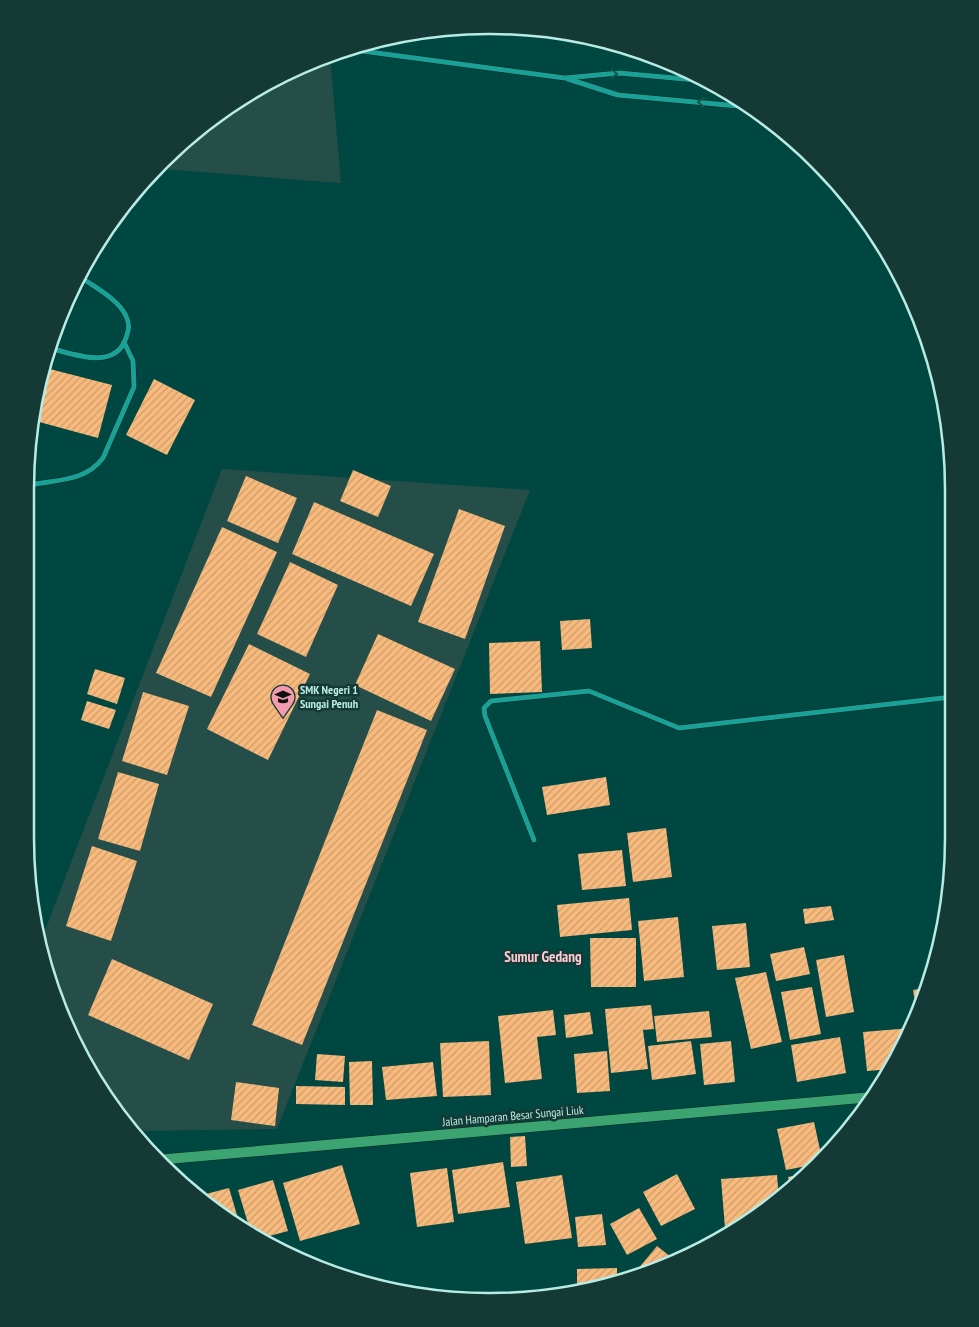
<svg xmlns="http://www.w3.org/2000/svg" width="979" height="1327" viewBox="0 0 979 1327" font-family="'PT Sans Narrow',sans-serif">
<defs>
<pattern id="building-hatch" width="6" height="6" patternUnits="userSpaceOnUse" patternTransform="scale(1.25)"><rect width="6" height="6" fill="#f9ba7c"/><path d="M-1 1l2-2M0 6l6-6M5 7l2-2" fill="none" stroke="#c89d6e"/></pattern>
</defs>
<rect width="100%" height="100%" fill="#004741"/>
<!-- built -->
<g fill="#254e49">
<path d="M330 56 341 183 162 169 207 121 284 73Z"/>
<path d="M222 469 530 490 277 1129 134 1131 87 1070 41 958 39 946Z"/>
</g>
<!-- building -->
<g fill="url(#building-hatch)">
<path d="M42 367 112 385 98 438 32 420Z"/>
<path d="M154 379 195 400 167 455 126 435Z"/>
<path d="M353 470 391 486 378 517 340 501Z"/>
<path d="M246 476 297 498 278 543 227 521Z"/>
<path d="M314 502 434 554 411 606 292 554Z"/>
<path d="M459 509 505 526 465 639 418 622Z"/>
<path d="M222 527 277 552 211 697 156 673Z"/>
<path d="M290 562 338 585 306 657 257 634Z"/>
<path d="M590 619 592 648 562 650 560 621Z"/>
<path d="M378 634 455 669 431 721 355 685Z"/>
<path d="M540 641 542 692 490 694 489 643Z"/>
<path d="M249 644 310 674 268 760 207 729Z"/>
<path d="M95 669 125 678 117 704 87 694Z"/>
<path d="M143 692 189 706 167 775 122 761Z"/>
<path d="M87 701 116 710 109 729 81 720Z"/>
<path d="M377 710 427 730 302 1045 252 1025Z"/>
<path d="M118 772 159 784 140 851 98 839Z"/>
<path d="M606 777 610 805 547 815 542 787Z"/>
<path d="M666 828 672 877 633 882 627 833Z"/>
<path d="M92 846 137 861 111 941 66 926Z"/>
<path d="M622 850 626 886 582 890 578 854Z"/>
<path d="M629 898 632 930 560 937 557 905Z"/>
<path d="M831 906 834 920 805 924 803 909Z"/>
<path d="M678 917 684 977 644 981 638 921Z"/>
<path d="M746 923 750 967 717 970 712 926Z"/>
<path d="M590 938H636V987H591Z"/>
<path d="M804 947 810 974 776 981 770 954Z"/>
<path d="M844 955 854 1012 826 1017 816 960Z"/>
<path d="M112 959 213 1004 189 1060 88 1015Z"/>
<path d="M766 972 782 1042 751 1049 735 978Z"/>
<path d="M812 987 821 1034 790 1040 781 992Z"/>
<path d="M929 987 923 1001 915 1002 913 990Z"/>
<path d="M651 1005 654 1029 643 1030 648 1069 611 1073 605 1009Z"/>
<path d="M553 1010 556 1035 537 1037 542 1079 505 1083 498 1016Z"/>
<path d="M709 1011 712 1037 657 1042 654 1016Z"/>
<path d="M590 1012 593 1034 566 1038 564 1015Z"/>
<path d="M911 1028 892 1069 867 1071 863 1032Z"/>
<path d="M840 1037 846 1073 797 1082 791 1045Z"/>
<path d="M489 1041 491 1095 443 1097 440 1043Z"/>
<path d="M691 1041 696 1074 652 1080 648 1046Z"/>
<path d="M731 1041 735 1082 704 1085 700 1044Z"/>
<path d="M607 1051 610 1091 577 1093 574 1054Z"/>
<path d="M317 1054 345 1056 343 1082 315 1080Z"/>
<path d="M372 1061 373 1105H350L349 1062Z"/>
<path d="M433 1062 437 1096 386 1100 382 1067Z"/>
<path d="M236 1082 279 1088 275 1126 231 1120Z"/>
<path d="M296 1086 345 1087V1105L296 1104Z"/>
<path d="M814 1122 822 1159 817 1164 786 1170 777 1129Z"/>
<path d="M525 1136 527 1166 511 1167 510 1137Z"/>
<path d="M503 1162 510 1207 458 1214 452 1170Z"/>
<path d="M342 1165 360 1224 300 1241 283 1183Z"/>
<path d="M447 1168 454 1222 417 1227 410 1173Z"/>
<path d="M807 1173 791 1189 788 1177Z"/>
<path d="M677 1174 695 1209 661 1226 643 1192Z"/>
<path d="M562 1175 572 1238 525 1244 516 1182Z"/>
<path d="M777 1175 779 1200 772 1206 735 1227 725 1228 721 1179Z"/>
<path d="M273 1180 288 1231 262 1238 250 1230 238 1190Z"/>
<path d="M229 1188 239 1222 202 1195Z"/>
<path d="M639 1208 657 1239 627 1255 610 1224Z"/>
<path d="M602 1214 606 1245 578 1247 575 1217Z"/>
<path d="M657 1246 676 1261 667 1267 633 1275Z"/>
<path d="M617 1268V1278L577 1288V1269Z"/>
</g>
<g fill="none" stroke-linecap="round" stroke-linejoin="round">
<defs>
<g id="street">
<path d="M347 49 565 78 619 73 707 81"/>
<path d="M568 79 618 95 749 107"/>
<path d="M50 348C73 354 115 371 126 338 129 329 130 324 126 316 119 300 96 288 82 278"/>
<path d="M26 486C54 479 84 483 103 458L134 387 133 361 124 342"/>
<path d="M534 840 485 716 484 708 491 701 589 691 679 728 952 697"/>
</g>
<path id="secondary" d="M156 1160 872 1097"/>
</defs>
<!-- street casing -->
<use href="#street" stroke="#032a27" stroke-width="6"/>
<!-- secondary casing -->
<use href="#secondary" stroke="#032a27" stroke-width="11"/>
<!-- street -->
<use href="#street" stroke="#1ba095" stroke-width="5"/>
<!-- secondary -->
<use href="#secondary" stroke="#3ba470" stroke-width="10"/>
</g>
<!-- one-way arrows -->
<defs><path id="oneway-chevron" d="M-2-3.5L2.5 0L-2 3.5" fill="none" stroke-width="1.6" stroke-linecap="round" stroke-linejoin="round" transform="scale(1.25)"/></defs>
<g stroke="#16544e">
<use href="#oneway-chevron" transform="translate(614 74) rotate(1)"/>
<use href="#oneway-chevron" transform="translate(701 102) rotate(-175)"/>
</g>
<!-- icons -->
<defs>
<symbol id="school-pin" viewBox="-11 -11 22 30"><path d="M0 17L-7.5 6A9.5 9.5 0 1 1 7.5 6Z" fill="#f29aae" stroke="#153a36"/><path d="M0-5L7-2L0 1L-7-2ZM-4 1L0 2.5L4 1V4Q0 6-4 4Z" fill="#111"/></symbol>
</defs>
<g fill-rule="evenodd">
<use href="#school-pin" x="269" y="683" width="28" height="38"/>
</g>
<g text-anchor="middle" stroke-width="5" stroke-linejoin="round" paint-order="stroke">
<!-- poi labels -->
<g font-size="12" font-weight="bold" fill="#b8ebe4" stroke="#153a36" text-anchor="start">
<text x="300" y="694">SMK Negeri 1<tspan x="300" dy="14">Sungai Penuh</tspan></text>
</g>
<!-- street labels -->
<g font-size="12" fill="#b8ebe4" stroke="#153a36">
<text transform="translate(513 1116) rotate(-5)" y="4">Jalan Hamparan Besar Sungai Liuk</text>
</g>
<!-- quarter labels -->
<g font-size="15" font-weight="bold" fill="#fecad4" stroke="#153a36">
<text x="543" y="962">Sumur Gedang</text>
</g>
</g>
<!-- crop -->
<path d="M0 0H979V1327H0ZM489 34H490A455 455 0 0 1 945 489V838A455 455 0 0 1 490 1293H489A455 455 0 0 1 34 838V489A455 455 0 0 1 489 34Z" fill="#153a36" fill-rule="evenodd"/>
<path fill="none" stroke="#b8ebe4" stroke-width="2.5" d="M489 34H490A455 455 0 0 1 945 489V838A455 455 0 0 1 490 1293H489A455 455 0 0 1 34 838V489A455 455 0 0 1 489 34Z"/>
</svg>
